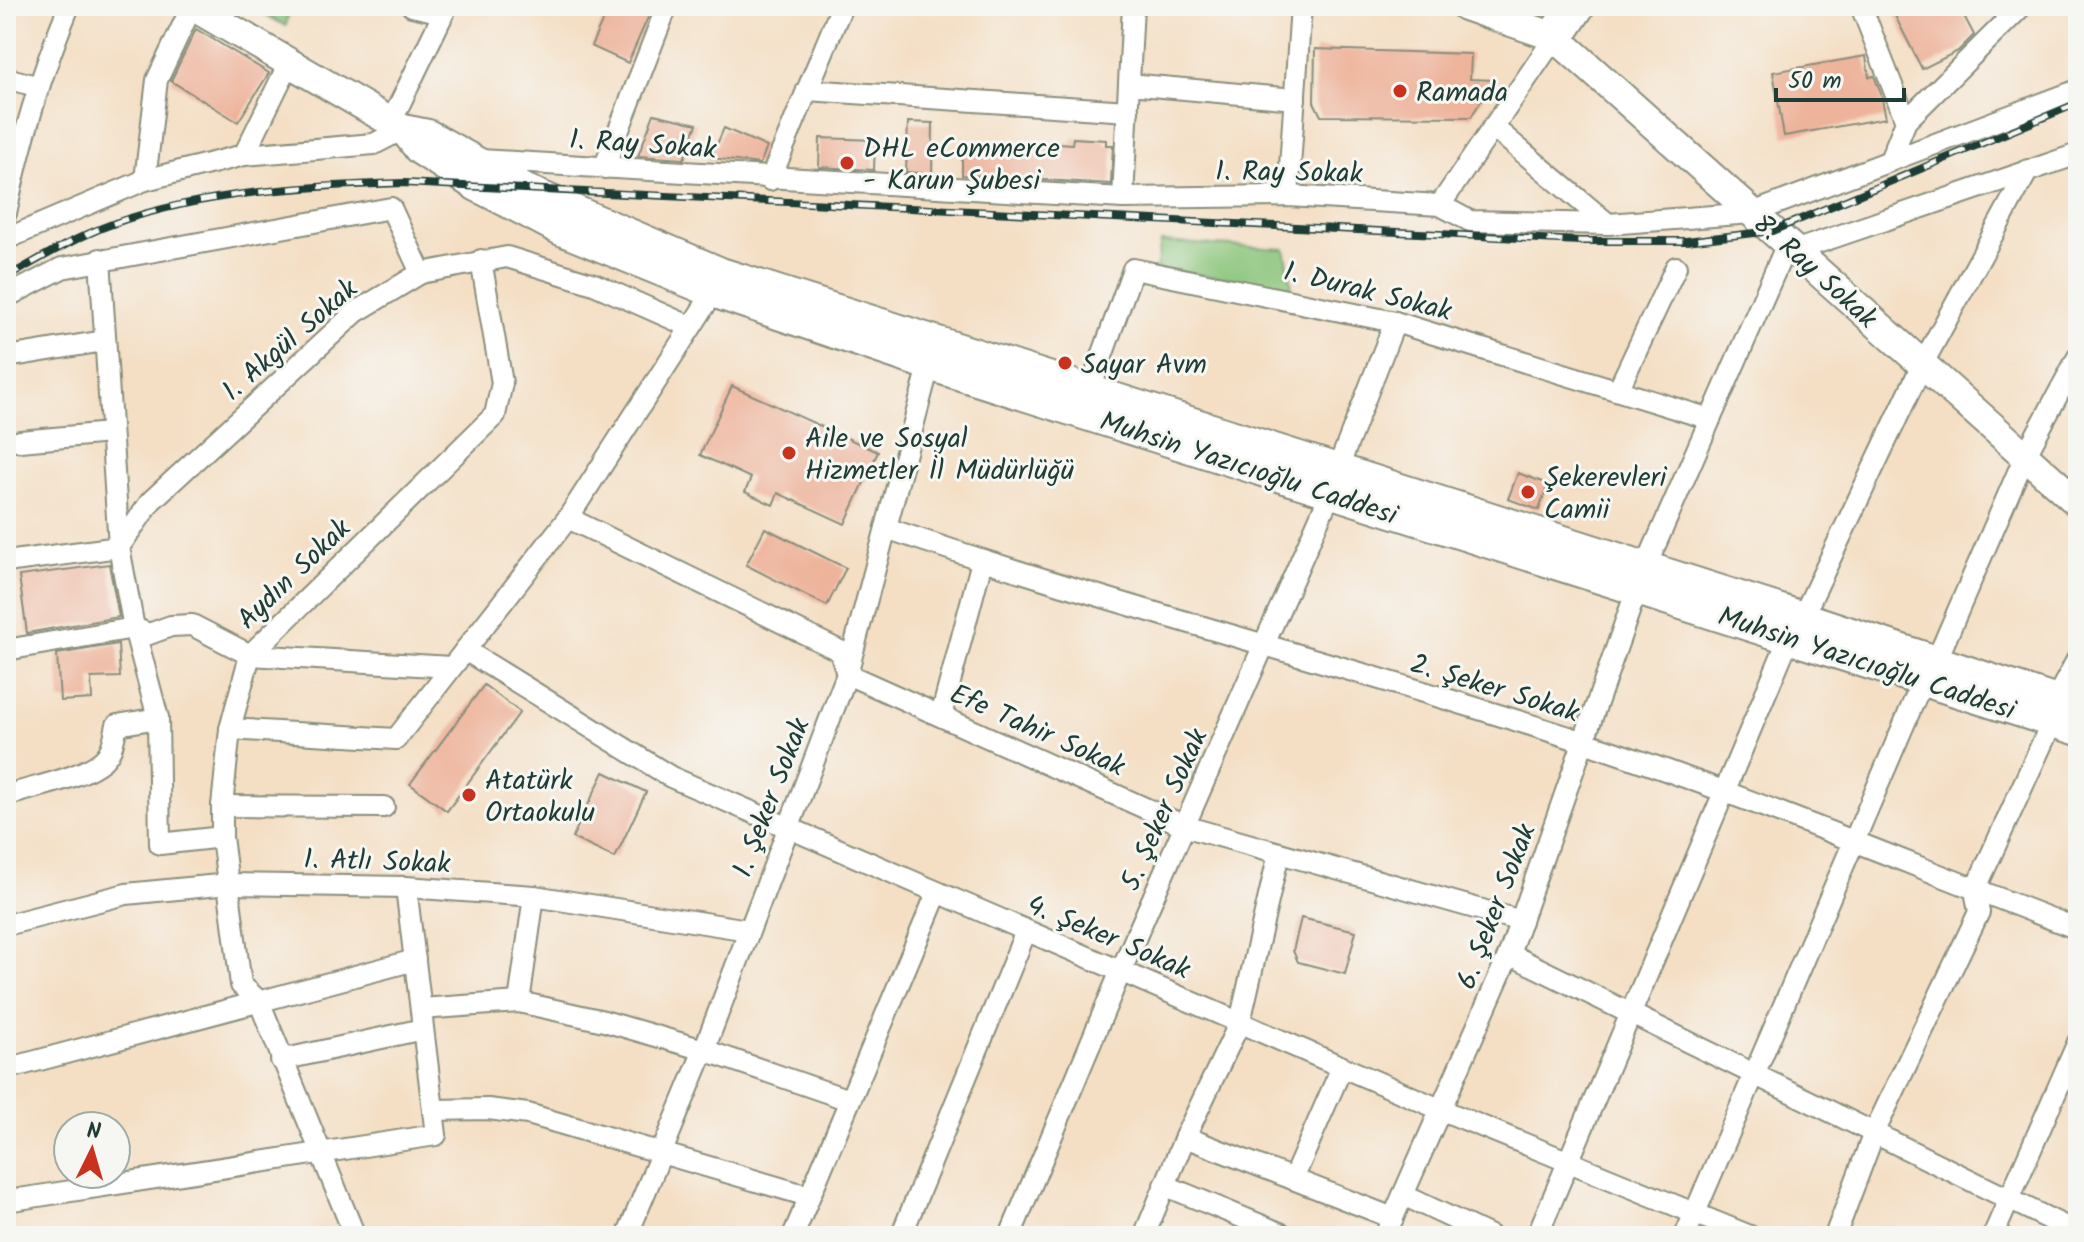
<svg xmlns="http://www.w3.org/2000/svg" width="2084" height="1242" viewBox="0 0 2084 1242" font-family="Kalam,sans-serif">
<rect width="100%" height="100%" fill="#f6f6f2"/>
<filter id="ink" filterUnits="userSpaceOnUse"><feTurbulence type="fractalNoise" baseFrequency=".0125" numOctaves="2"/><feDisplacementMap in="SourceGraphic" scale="16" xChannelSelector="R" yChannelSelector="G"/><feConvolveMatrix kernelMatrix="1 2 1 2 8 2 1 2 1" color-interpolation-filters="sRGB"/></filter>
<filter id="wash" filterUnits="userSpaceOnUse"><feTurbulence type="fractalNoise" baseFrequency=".006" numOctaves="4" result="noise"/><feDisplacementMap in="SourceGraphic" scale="32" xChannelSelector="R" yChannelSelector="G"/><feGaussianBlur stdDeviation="1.8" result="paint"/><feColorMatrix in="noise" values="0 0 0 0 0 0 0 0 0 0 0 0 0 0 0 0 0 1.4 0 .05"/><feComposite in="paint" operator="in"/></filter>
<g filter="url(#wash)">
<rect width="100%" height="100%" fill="#f4dfc5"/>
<!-- green -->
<g fill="#89c479" stroke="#548056" stroke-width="2">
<path d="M249 6H290L286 26Z"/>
<path d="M1161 242 1285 249 1292 287 1156 269Z"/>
</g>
<g id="blocks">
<!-- building -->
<g fill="#eeb49b">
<path d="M609 6H653L628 63 591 46Z"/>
<path d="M1890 6H1959L1974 35 1958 51 1922 69Z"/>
<path d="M196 29 269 73 238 122 171 81Z"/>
<path d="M1315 49 1471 54 1470 79 1494 80 1471 117 1321 116 1314 102Z"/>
<path d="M1866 56 1869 77 1874 76 1881 94 1886 118 1784 136 1773 72Z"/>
<path d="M654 114 697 124 684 159 638 156Z"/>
<path d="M908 122 933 123 932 174 906 172Z"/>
<path d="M724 128 767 147 760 164 711 158Z"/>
<path d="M820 138 875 140 874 170 819 167Z"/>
<path d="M1073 138 1106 140V145H1113L1111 184 962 175V153H1010V144L1058 146V143L1072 144Z"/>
<path d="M732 386 878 452 845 524 778 493 773 505 745 492 751 478 700 455Z"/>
<path d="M1518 473 1548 484 1539 510 1508 499Z"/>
<path d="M765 528 846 568 827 606 746 565Z"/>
<path d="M109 564 119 617 27 633 19 576Z"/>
<path d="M118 644 120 677 91 678 92 699 60 701 57 654Z"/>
<path d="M484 685 520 712 447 811 410 784Z"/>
<path d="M604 772 646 792 615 858 572 838Z"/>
<path d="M1301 918 1356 931 1345 974 1298 962 1293 951Z"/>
</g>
</g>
</g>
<g filter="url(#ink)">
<use href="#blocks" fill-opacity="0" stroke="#8a8e7c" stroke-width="2"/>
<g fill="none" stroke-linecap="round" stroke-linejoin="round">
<defs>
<g id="street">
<path d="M412 6 443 13"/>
<path d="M1861 6 1906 121"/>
<path d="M6 78 36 86"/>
<path d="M1129 84 1295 99"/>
<path d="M807 90 1128 111"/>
<path d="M391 122 447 6"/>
<path d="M1493 127 1608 224"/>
<path d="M244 155 289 63"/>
<path d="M480 160 1123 198 1288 196 1440 205 1470 221 1608 224 1752 213 2078 90"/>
<path d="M1890 160 1906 121 2022 6"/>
<path d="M604 168 667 6"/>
<path d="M145 180 157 80 192 6"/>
<path d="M770 180 842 6"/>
<path d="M1288 196 1301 6"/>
<path d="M1123 198 1133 6"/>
<path d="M1440 205 1555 37"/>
<path d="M6 213C21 139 40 76 69 6"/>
<path d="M6 239 145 180 244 155 374 144 403 129"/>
<path d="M1794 251 2078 154"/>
<path d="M100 259 119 547 134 628 158 718 160 844 222 837"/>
<path d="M6 297 62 268 391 208 421 273"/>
<path d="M13 356 104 341"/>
<path d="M1090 390 1133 269 1395 322 1710 419"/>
<path d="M1618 390 1676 267"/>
<path d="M20 441 110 433"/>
<path d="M1338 468 1395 322"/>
<path d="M568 518 840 651 847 674 1187 827 1521 921"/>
<path d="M886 528C1117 607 1355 667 1587 743 1753 798 1915 867 2078 929"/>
<path d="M6 562 119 547 151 501 356 312 421 273 507 257 594 284 691 327"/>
<path d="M1646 566 1787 244"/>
<path d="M1803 616 1922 365 2028 170"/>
<path d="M6 650 134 628 149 634 171 626 192 625 250 655 451 667"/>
<path d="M465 650 671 777 1442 1110 1750 1236"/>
<path d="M1937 659 2025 456 2078 357"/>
<path d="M2056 699 2078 658"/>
<path d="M941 716 982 561"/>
<path d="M230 729 396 739 568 518 713 293"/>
<path d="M6 796C32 787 83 778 103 760 113 751 114 737 117 725L158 718"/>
<path d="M222 806 384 807"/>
<path d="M6 925 126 894 229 884 406 887 534 896 748 930"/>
<path d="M1509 954 2078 1233"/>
<path d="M519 1002 534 896"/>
<path d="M421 1009 519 1002 604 1021 704 1050 849 1100"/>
<path d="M281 1060 423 1029"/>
<path d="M6 1069 415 960"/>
<path d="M433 1110 488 1109 528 1114 808 1196"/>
<path d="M1185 1137 1393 1218"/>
<path d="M1293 1179 1342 1067"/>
<path d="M1164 1185 1287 1236"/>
<path d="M1403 1195 1490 1236"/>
<path d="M6 1201 436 1135 406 887"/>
<path d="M355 1236 259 1001 241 985 222 837V806L230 729 250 655 495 415 502 383 481 260"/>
<path d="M627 1236 704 1050 847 674 929 366"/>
<path d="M793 1236 937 893"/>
<path d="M901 1236 1026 931"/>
<path d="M1010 1236 1120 973 1330 494"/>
<path d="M1144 1236 1185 1137 1240 1022 1279 853"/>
<path d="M1385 1236 1509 954 1637 589"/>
<path d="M1537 1236 1789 638"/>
<path d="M1685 1236 1923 680"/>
<path d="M1835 1236 1874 1133 1979 912 1975 890 2052 722"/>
<path d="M1993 1236 2078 1042"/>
</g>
<g id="secondary">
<path d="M192 6 403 129 428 134 526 189 721 272 1803 616 2078 707"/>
<path d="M1465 6 1555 37 2078 503"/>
<path d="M406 133 419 150 475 186 561 231 713 293 929 366 2078 731"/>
</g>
<path id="highway" d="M1555 37 1576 6"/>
</defs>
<!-- street casing -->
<use href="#street" stroke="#8a8e7c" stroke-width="24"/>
<!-- secondary casing -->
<use href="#secondary" stroke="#8a8e7c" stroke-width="32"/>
<!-- highway casing -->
<use href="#highway" stroke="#8a8e7c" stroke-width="40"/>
<!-- street -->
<use href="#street" stroke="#fff" stroke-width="20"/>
<!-- secondary -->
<use href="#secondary" stroke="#fff" stroke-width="28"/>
<!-- highway -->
<use href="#highway" stroke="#fff" stroke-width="36"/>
<defs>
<path id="rail" d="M6 278C40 258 78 236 115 223 207 191 308 186 404 183L1580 241H1686L1772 231 2078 103"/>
</defs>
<!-- rail casing -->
<use href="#rail" stroke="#1f3d34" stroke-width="8"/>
<!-- rail -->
<use href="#rail" stroke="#f6f6f2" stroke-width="5" stroke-dasharray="15" stroke-linecap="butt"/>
</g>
</g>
<!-- markers -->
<g fill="#c8321e" stroke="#f6f6f2" stroke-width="3">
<circle cx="1400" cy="91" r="8"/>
<circle cx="847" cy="163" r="8"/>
<circle cx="1065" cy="363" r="8"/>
<circle cx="789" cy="453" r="8"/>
<circle cx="1528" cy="492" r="8"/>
<circle cx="469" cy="795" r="8"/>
</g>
<g text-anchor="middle" stroke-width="6" stroke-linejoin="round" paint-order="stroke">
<!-- poi labels -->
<g font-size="28" fill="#1f3d34" stroke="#f6f6f2" text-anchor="start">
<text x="1416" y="101">Ramada</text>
<text x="863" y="157">DHL eCommerce<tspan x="863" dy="32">- Karun Şubesi</tspan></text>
<text x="1081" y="373">Sayar Avm</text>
<text x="805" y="447">Aile ve Sosyal<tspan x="805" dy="32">Hizmetler İl Müdürlüğü</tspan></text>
<text x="1544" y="486">Şekerevleri<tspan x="1544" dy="32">Camii</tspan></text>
<text x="485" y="789">Atatürk<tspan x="485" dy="32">Ortaokulu</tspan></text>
</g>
<!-- street labels -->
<g font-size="28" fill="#1f3d34" stroke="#f6f6f2">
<text transform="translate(643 143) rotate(4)" y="10">1. Ray Sokak</text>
<text transform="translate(1289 171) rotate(1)" y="10">1. Ray Sokak</text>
<text transform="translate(1816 270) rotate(42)" y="10">8. Ray Sokak</text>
<text transform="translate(1368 290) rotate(14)" y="10">1. Durak Sokak</text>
<text transform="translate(289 339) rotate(-41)" y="10">1. Akgül Sokak</text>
<text transform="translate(1249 467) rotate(18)" y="10">Muhsin Yazıcıoğlu Caddesi</text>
<text transform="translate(293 573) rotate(-44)" y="10">Aydın Sokak</text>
<text transform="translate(1867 662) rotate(18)" y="10">Muhsin Yazıcıoğlu Caddesi</text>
<text transform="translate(1495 687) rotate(17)" y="10">2. Şeker Sokak</text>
<text transform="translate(1038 729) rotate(24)" y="10">Efe Tahir Sokak</text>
<text transform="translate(770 797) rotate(-69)" y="10">1. Şeker Sokak</text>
<text transform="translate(1163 809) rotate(-66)" y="10">5. Şeker Sokak</text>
<text transform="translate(377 860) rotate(2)" y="10">1. Atlı Sokak</text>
<text transform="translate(1495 906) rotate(-69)" y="10">6. Şeker Sokak</text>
<text transform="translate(1109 936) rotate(23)" y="10">4. Şeker Sokak</text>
</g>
</g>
<!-- margin -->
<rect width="2084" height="1242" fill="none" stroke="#f6f6f2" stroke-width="32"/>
<!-- north arrow -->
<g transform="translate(92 1150) rotate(5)"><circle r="38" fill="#f6f6f2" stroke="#a0aca6" stroke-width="2"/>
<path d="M0-6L14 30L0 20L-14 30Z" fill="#c8321e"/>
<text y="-12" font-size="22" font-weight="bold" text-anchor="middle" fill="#1f3d34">N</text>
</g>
<!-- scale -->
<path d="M1776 88v12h128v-12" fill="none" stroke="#1f3d34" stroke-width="4"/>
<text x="1788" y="88" font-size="24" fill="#1f3d34" stroke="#f6f6f2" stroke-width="6" paint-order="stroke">50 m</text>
</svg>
